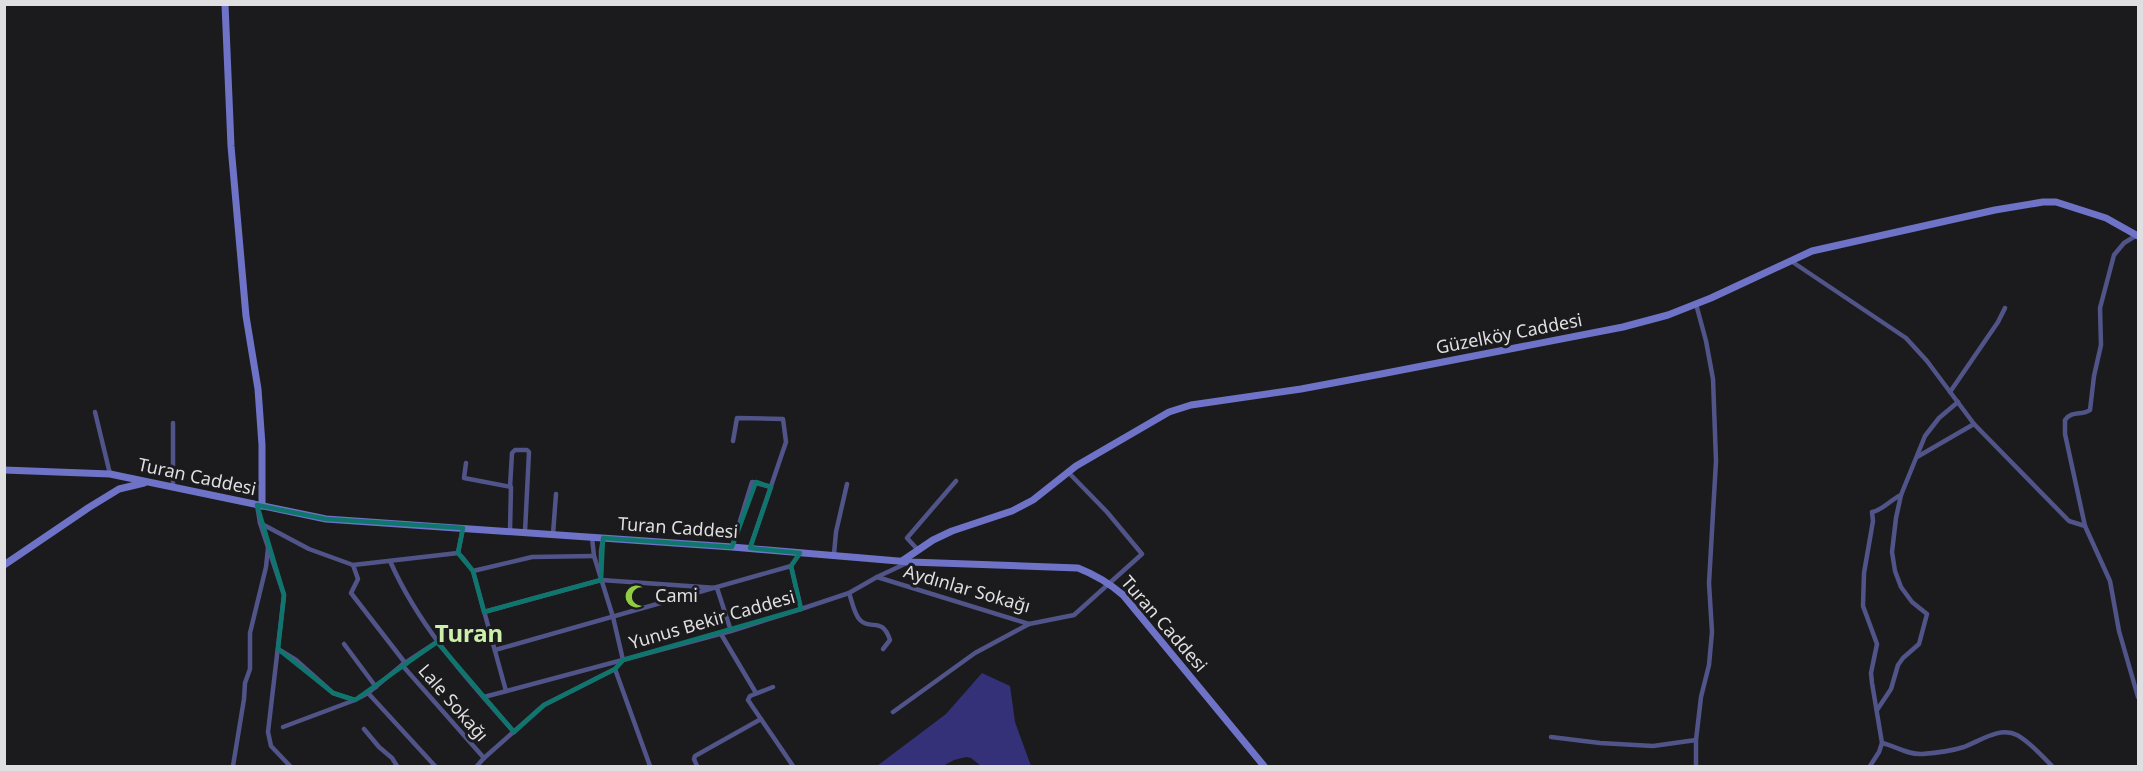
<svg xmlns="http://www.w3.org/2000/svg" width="2143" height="771" viewBox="0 0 2143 771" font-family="'Noto Sans',sans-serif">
<rect width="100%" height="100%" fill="#1b1b1d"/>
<!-- green -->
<path fill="#343178" d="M982 673 1010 686 1015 722 1031 766H981L971 758 966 757 954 760 943 766H877L946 714Z"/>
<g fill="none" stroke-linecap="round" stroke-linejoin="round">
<!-- street -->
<g stroke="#515488" stroke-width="4.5">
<path d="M2137 235 2124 243 2114 255 2100 308 2101 345 2094 376 2090 410C2082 416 2072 410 2065 420V434L2085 526 2110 581 2119 631 2138 697"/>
<path d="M1791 261 1906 338 1927 361 1974 424 2069 521 2085 526"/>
<path d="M1696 304 1706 341 1713 379 1716 461 1709 583 1712 632 1709 665 1701 697 1696 740V766"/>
<path d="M1950 392 1998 322 2005 308"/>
<path d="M95 412 110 474"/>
<path d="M733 441 737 418 783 419 786 442 750 548"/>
<path d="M1917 457 1974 424"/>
<path d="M466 463 464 478 511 487 510 531"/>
<path d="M510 487 512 453 515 450H527L529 452 525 532"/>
<path d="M173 488V423"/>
<path d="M257 505 260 523 309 549 353 565 458 553"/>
<path d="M260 523 284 595 268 732 271 746 290 766"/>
<path d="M553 534 556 494"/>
<path d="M592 537 594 556 613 617 623 660"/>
<path d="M732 547 752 482 771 487"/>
<path d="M918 550 907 538 956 481"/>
<path d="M458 553 463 558 473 571 506 691"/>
<path d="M458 553 463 528"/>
<path d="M834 554 836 532 847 484"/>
<path d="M390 561C419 627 467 679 514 732"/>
<path d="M353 565 358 579 351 593 406 664"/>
<path d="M791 566 801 609"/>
<path d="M473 571 532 557 594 556"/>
<path d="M601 574V551L603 538"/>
<path d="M877 577 1029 624 1074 615 1142 554 1107 512 1068 472"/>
<path d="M849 593C852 601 854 614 860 620 871 631 882 616 890 640L883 649"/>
<path d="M484 612 601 580 717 588 731 631"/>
<path d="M721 634 756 693"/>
<path d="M344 644 376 687"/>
<path d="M278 649 296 660 333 693 354 700"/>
<path d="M495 650 791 566 800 553"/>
<path d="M402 665 484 758"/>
<path d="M615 669 650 766"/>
<path d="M773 687 750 696 748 700 793 766"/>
<path d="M368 693 435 766"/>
<path d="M484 697 731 631 801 609 849 593 877 577 909 562"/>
<path d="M1877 710 1891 689 1898 665 1903 658 1919 644 1927 614 1912 602 1901 587 1895 571 1892 552 1896 518 1901 495 1925 436 1939 418 1958 402"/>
<path d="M893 712 975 653 1029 624"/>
<path d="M283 727 355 700 368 693 402 665 437 642"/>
<path d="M364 729 379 747 392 758 397 766"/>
<path d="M1551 737 1600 743 1653 746 1696 740"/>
<path d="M1882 743C1896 746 1907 755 1922 754 1936 753 1951 751 1964 747 1980 741 2000 726 2017 735 2030 742 2042 756 2052 766"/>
<path d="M233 766 244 699 245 683 250 669V633L266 567 268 548"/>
<path d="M477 766 484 758 544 705 615 669 623 660"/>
<path d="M697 766 694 759 695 756 761 719"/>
<path d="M1870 766 1879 752 1882 743 1872 683 1871 673 1877 644 1863 606 1864 573 1873 521 1872 512C1883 510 1890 500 1901 495"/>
</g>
<!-- secondary -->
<g stroke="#6f73c8" stroke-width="7">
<path d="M225 4 231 146 246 316 258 389 262 445V506"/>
<path d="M4 470 110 474 326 519 732 547 910 562 1078 568C1096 575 1109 583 1123 595L1264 766"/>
<path d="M902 561 933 540 952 531 1012 511 1033 500 1076 466 1169 412 1191 405 1301 389 1381 374 1623 327 1668 315 1711 298 1812 251 1995 210 2043 202H2056L2106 218 2138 236"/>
<path d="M4 565 88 508 119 489 144 483"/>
</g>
</g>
<!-- marked area -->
<path fill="none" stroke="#0f766e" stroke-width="4.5" stroke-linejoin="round" d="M756 482 771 487 750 548 800 553 791 566 801 609 623 660 615 669 544 705 514 732 437 642 355 700 333 693 278 649 284 595 257 505 326 519 463 528 458 553 473 571 484 612 601 580 603 538 732 547Z"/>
<!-- icons -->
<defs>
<symbol id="mosque-bare" viewBox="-9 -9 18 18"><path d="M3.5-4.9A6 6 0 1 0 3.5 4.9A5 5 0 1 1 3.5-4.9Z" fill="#90cd41" stroke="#1b1b1d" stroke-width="2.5" paint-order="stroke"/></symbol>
</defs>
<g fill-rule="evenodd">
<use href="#mosque-bare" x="620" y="580" width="33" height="33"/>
</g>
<g text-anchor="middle" stroke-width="6" stroke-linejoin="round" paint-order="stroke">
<!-- street labels -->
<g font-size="18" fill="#dfdfe1" stroke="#1b1b1d">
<text transform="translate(1509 334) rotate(-11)" y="6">Güzelköy Caddesi</text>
<text transform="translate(197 477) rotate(12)" y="6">Turan Caddesi</text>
<text transform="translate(678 528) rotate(4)" y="6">Turan Caddesi</text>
<text transform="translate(967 589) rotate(16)" y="6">Aydınlar Sokağı</text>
<text transform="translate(712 620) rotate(-16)" y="6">Yunus Bekir Caddesi</text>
<text transform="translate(1164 624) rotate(49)" y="6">Turan Caddesi</text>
<text transform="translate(453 703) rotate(49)" y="6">Lale Sokağı</text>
</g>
<!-- poi labels -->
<g font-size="18" fill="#dfdfe1" stroke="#1b1b1d" text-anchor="start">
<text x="655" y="602">Cami</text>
</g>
<!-- district labels -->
<g font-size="24" font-weight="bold" fill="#ccf0a9" stroke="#1b1b1d">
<text x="469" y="642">Turan</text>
</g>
</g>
<!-- border -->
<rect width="2143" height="771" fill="none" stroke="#dfdfe1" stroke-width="12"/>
</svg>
